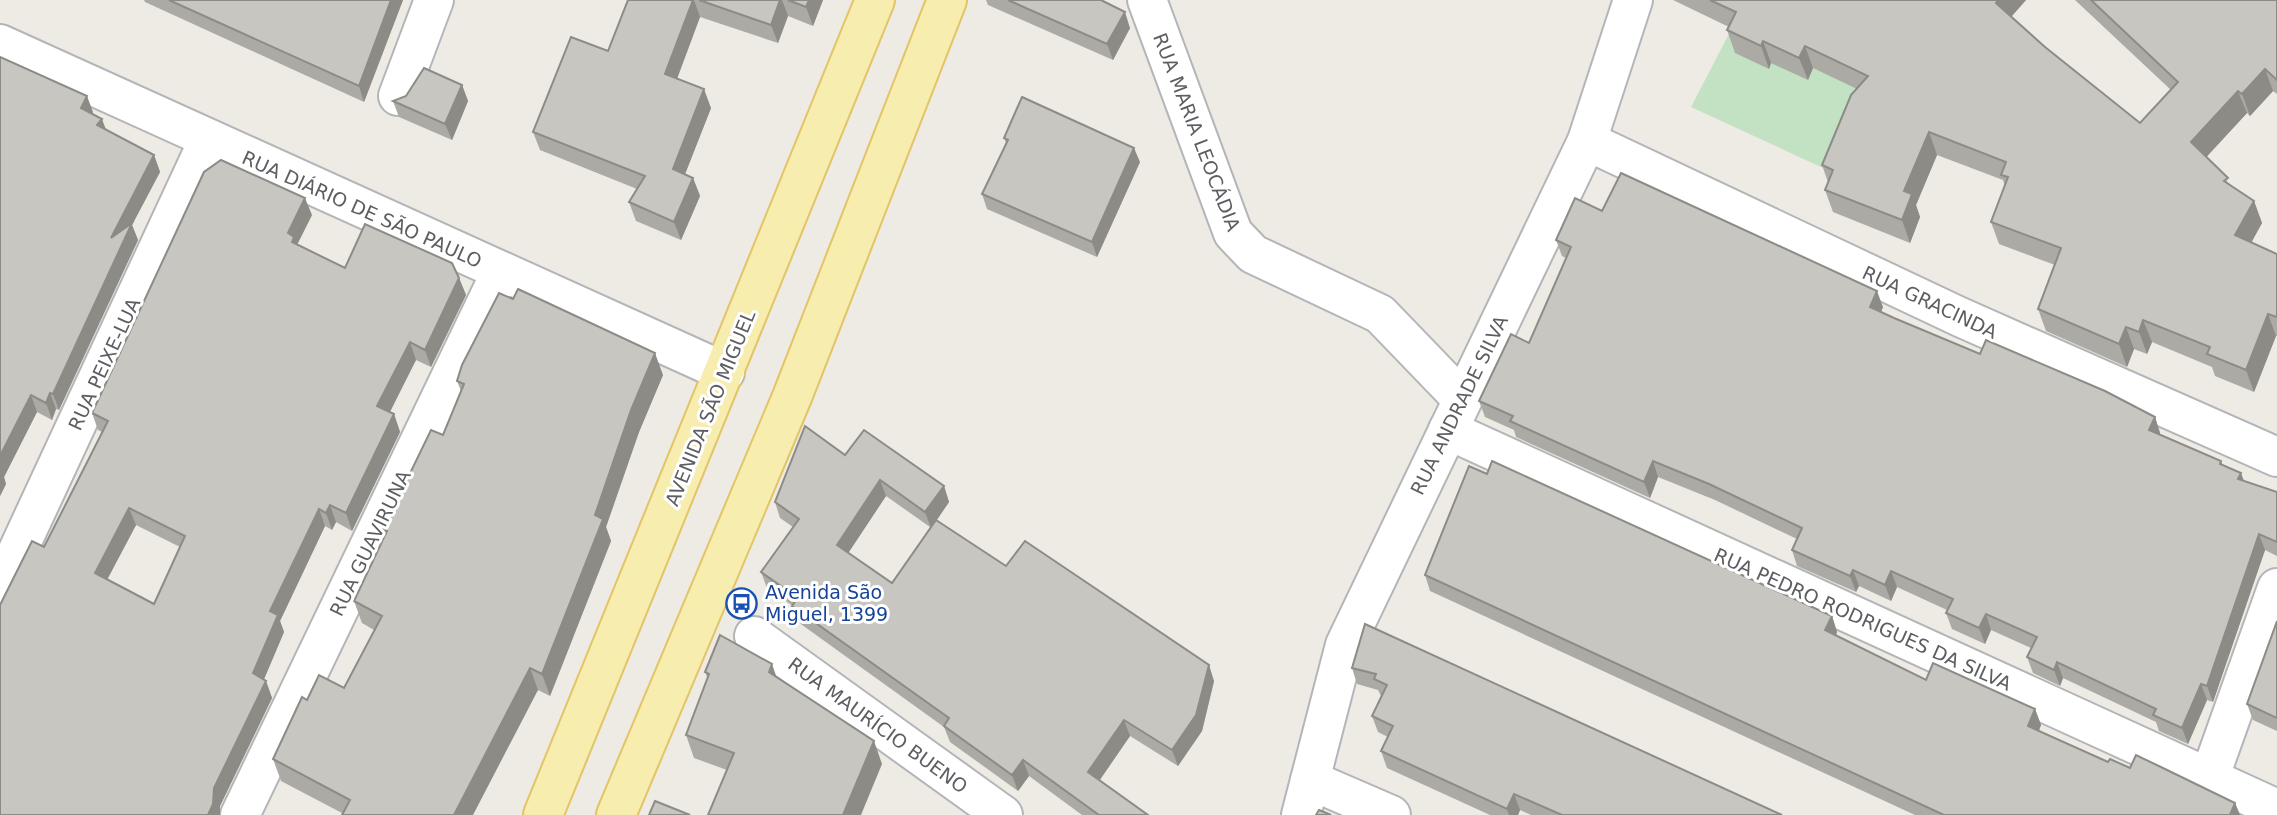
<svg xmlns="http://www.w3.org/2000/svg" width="2277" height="815" viewBox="0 0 2277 815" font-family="'DejaVu Sans',sans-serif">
<rect width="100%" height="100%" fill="#edebe3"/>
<!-- green -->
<path fill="#c2e2c3" d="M1730 32 1875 95 1834 173 1691 107Z"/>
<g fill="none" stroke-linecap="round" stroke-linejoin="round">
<defs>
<g id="minor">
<path d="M1147 0 1233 233 1253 254 1380 314 1461 398"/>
<path d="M0 44 725 372"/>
<path d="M398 96 434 0"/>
<path d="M1587 141 1960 317 2277 457"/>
<path d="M1448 430 2277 809"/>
<path d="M0 589 209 139"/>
<path d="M754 636 1003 815"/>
<path d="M2210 776 2277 588"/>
<path d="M1310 780 1391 815"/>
<path d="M240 815 501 272"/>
<path d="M1301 815 1345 645 1587 141 1633 0"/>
</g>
<g id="major">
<path d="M543 815 875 0"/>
<path d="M616 815 792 397 947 0"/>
</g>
</defs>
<!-- minor casing -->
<use href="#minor" stroke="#b4b5b9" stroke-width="42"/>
<!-- major casing -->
<use href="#major" stroke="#e3c466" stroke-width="42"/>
<!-- minor -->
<use href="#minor" stroke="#fff" stroke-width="38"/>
<!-- major -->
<use href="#major" stroke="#f6edaf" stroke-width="38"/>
</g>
<!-- wall -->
<g fill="#acaaa5" fill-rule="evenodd">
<path d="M144 0H403L364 102 145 2Z"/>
<path d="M628 0H823L813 26 788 16 778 43 700 17 677 79 711 108 685 174 693 178 700 196 681 240 636 221 629 202 637 189 540 150 533 132 608 51Z"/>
<path d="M986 0H1104L1103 1 1130 28 1113 60 988 5Z"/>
<path d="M1673 0H2026L2011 17 2045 47 2140 123 2171 90 2075 0H2277V94L2273 91 2250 116 2247 113 2206 157 2230 185 2254 201 2262 223 2251 242 2277 254V336H2276L2254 392 2215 376 2212 367 2152 342 2147 354 2134 349 2127 367 2046 331 2038 309 2055 265 1999 244 1991 222 2005 186 2003 180 1937 155 1916 205 1920 217 1910 243 1833 212 1825 190 1828 182 1822 165 1857 89 1813 68 1808 80 1771 63 1769 69 1735 53 1727 30 1729 27Z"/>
<path d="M0 57 93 112 92 114 105 130 154 155 160 172 132 225 138 240 59 410 56 409 52 420 37 412 4 477 6 484 0 496Z"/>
<path d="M462 85 468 101 452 140 399 117 393 101Z"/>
<path d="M1004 138 1140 162 1097 257 987 209 982 194 1006 143Z"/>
<path d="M1602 211 1883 307 1881 312 1980 354 2155 417 2160 433V434L2221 461 2223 465 2244 481 2277 492V556L2265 550 2213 702 2207 700 2188 744 2159 731 2156 722 2063 678 2060 686 2033 673 2027 657 2031 648 1991 630 1985 644 1952 629 1946 613 1947 610 1897 587 1891 601 1859 586 1856 592 1797 566 1792 550 1797 539 1715 500 1658 477 1650 498 1516 437 1514 430 1485 417 1479 401 1529 343 1566 258 1562 256 1556 240Z"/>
<path d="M312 215 297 244 345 268 459 278 466 295 431 367 416 360 389 412 394 414 400 432 352 531 336 522 332 530 325 526 280 621 284 632 264 679 266 681 272 698 220 806V815H0L44 547 102 432 98 430 92 413ZM136 525 180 547 154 604 107 580Z"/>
<path d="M663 375 639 432 606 527 611 541 550 696 538 690 342 813 281 781 273 759 307 700 344 688 374 630 362 623 354 601 385 535 383 529 443 435 461 391 457 381Z"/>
<path d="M845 455 944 486 949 502 937 520 1006 566 1214 681 1202 731 1178 766 1130 736 1100 780 1148 815H1082L1029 776 1018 791 950 742 944 727 798 622 793 606 767 588 761 572 793 527 780 518 775 502ZM886 496 930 527 892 583 848 553Z"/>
<path d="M1487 474 1832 616 1837 632 1836 636 1926 680 2035 709 2041 725 2039 731 2108 762 2235 803 2240 815H1915L1430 591 1425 575Z"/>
<path d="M2277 621V731L2253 720 2247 704Z"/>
<path d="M1365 624 1782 815H1531L1520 810 1518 815H1490L1387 768 1381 751 1388 737 1378 732 1372 716 1381 696 1378 690 1357 684 1352 668Z"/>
<path d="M705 672 777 677 882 764 727 770 694 758 686 735 708 679Z"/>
</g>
<!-- shaded-wall -->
<g fill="#8c8b86">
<path d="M391 0H403L364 102 359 86Z"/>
<path d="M693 0H694L700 17 672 92 665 74Z"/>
<path d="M780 0H782L788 16 778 43 771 25Z"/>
<path d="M809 0H823L813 26 806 7Z"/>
<path d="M1998 0H2026L2004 25 1996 3Z"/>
<path d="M1125 12 1130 28 1113 60 1107 44Z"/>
<path d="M1763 41 1771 63 1769 69 1761 46Z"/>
<path d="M1805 46 1813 68 1808 80 1799 58Z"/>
<path d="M2265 69 2273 91 2250 116 2242 94Z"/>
<path d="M462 85 468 101 452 140 445 124Z"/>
<path d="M704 89 711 108 680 187 673 169Z"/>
<path d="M2238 91 2247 113 2200 164 2191 142Z"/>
<path d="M87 96 93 112 87 125 81 108Z"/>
<path d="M102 119 108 135 97 125Z"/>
<path d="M1929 132 1937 155 1916 205 1920 217 1910 243 1902 220 1904 191Z"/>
<path d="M1134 148 1140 162 1097 257 1092 242Z"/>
<path d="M154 155 160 172 132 225 138 240 59 410 53 394 111 238Z"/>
<path d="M693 178 700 196 681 240 674 222Z"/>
<path d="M305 198 312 215 297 245 298 259 288 233Z"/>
<path d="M2254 201 2262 223 2243 258 2235 235Z"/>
<path d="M459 278 466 295 431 367 425 350Z"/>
<path d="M1877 291 1883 307 1876 323 1870 307Z"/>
<path d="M2268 314 2276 336 2254 392 2246 370Z"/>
<path d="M2143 320 2152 342 2147 354 2139 332Z"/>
<path d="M2126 327 2134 349 2127 367 2119 344Z"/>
<path d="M410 342 416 360 384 424 377 406Z"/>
<path d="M655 353 663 375 639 432 606 527 611 541 550 696 542 674 631 410Z"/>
<path d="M50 393 56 409 52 420 46 403Z"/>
<path d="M31 395 37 412 4 477 6 484 0 496V456Z"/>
<path d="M394 414 400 432 352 531 346 513Z"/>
<path d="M2155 417 2160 433 2155 445 2149 430Z"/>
<path d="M1653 461 1658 477 1650 498 1644 482Z"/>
<path d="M2241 473 2247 489 2238 479Z"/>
<path d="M880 480 886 496 843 561 837 545Z"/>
<path d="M944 486 949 502 931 528 925 512Z"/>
<path d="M330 505 336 522 332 530 326 513Z"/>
<path d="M129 508 136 525 101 591 95 573Z"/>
<path d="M319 509 325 526 280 621 284 632 259 691 253 673 270 611Z"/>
<path d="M2259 534 2265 550 2213 702 2207 686Z"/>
<path d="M1853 570 1859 586 1856 592 1850 576Z"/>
<path d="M1891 571 1897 587 1891 601 1885 585Z"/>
<path d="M1986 614 1991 630 1985 644 1979 628Z"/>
<path d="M1832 616 1837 632 1831 646 1825 630Z"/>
<path d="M2057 662 2063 678 2060 686 2054 670Z"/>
<path d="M772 664 780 687 769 672Z"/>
<path d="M1209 665 1214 681 1202 731 1178 766 1172 750Z"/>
<path d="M530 668 538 690 473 815H454Z"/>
<path d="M266 681 272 698 220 806V815H208L214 788Z"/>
<path d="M2201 684 2207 700 2188 744 2182 728Z"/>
<path d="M2035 709 2041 725 2034 742 2028 726Z"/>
<path d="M1124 720 1130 736 1094 788 1088 772Z"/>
<path d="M874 741 882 764 861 815H843Z"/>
<path d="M1023 760 1029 776 1018 791 1012 775Z"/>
<path d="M1514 794 1520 810 1518 815H1509L1507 809Z"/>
<path d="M2235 803 2240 815H2230Z"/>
</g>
<!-- building -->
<g fill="#c8c6c0" stroke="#8c8b86" stroke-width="2" fill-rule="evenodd">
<path d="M169 0H391L359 86Z"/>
<path d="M628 0H693L665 74 704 89 673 169 693 178 674 222 629 202 645 176 533 132 571 37 608 51Z"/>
<path d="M699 0H780L771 25Z"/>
<path d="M788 0H809L806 7Z"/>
<path d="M1008 0H1101L1125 12 1107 44Z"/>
<path d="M1710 0H1998L1996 3 2045 47 2140 123 2178 82 2091 0H2277V80L2265 69 2242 94 2238 91 2191 142 2228 178 2224 181 2254 201 2235 235 2277 254V317L2268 314 2246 370 2207 354 2210 347 2143 320 2139 332 2126 327 2119 344 2038 309 2061 248 1991 222 2008 177 2001 175 2006 162 1929 132 1904 191 1912 194 1902 220 1825 190 1833 170 1822 165 1851 95 1868 76 1805 46 1799 58 1763 41 1761 46 1727 30 1736 12Z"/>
<path d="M0 57 87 96 81 108 102 119 97 125 154 155 111 238 132 223 53 394 50 393 46 403 31 395 0 456Z"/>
<path d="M424 68 462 85 445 124 393 101 406 96Z"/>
<path d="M1022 97 1134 148 1092 242 982 194 1008 140 1004 138Z"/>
<path d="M221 160 305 198 288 233 294 237 292 242 345 268 365 224 452 263 459 278 425 350 410 342 377 406 394 414 346 513 330 505 326 513 319 509 270 611 278 615 253 673 266 681 214 788 213 804 208 815H0V605L32 541 44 547 108 421 92 413 204 172ZM129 508 185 536 154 604 95 573Z"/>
<path d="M1621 173 1877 291 1870 307 1894 318 1980 354 1986 340 2105 391 2155 417 2149 430 2221 461 2220 464 2241 473 2238 479 2277 492V542L2259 534 2207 686 2201 684 2182 728 2153 715 2156 709 2057 662 2054 670 2027 657 2037 637 1986 614 1979 628 1946 613 1953 599 1891 571 1885 585 1853 570 1850 576 1792 550 1802 528 1709 484 1653 461 1644 482 1510 421 1513 416 1479 401 1511 334 1529 343 1571 247 1556 240 1575 198 1602 211Z"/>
<path d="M518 289 655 353 631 410 595 515 603 519 542 674 530 668 454 815H342L350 800 273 759 302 697 307 700 319 675 344 688 382 616 354 601 387 531 383 529 431 430 443 435 464 384 457 381 462 365 499 293 513 299Z"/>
<path d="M805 426 845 455 864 430 944 486 925 512 880 480 837 545 892 583 936 520 1006 566 1025 541 1209 665 1196 715 1172 750 1124 720 1088 772 1148 815H1099L1023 760 1012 775 944 726 949 718 792 606 798 598 761 572 799 519 775 502Z"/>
<path d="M1492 461 1832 616 1825 630 1926 680 1933 663 2035 709 2028 726 2108 762 2110 759 2130 768 2136 755 2165 769 2235 803 2230 815H1944L1425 575 1469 466 1487 474Z"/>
<path d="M2277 621V718L2247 704Z"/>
<path d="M1365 624 1782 815H1562L1514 794 1507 809 1381 751 1393 726 1372 716 1387 685 1374 679 1376 674 1352 668Z"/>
<path d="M720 635 772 664 769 672 874 741 843 815H708L734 753 686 735 709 674 705 672Z"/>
<path d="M655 801 690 815H649Z"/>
<path d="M1319 810 1331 815H1316Z"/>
</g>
<!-- icons -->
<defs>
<symbol id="bus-ring" viewBox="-11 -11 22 22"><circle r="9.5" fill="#fff" stroke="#1a4fb4" stroke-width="1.5"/><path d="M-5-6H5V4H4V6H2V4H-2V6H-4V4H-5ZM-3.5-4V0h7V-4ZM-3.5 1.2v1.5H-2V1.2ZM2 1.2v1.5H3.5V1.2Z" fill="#1a4fb4"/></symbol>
</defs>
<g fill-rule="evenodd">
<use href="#bus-ring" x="724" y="586" width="35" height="35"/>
</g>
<g text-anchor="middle" stroke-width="6" stroke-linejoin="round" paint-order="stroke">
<!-- street labels -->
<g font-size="19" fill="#5c5e62" stroke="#fff">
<text transform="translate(1197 132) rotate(69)" y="7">RUA MARIA LEOCÁDIA</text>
<text transform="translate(362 209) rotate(24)" y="7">RUA DIÁRIO DE SÃO PAULO</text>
<text transform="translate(1930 302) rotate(25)" y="7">RUA GRACINDA</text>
<text transform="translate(104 364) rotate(-65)" y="7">RUA PEIXE-LUA</text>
<text transform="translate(1459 405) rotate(-64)" y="7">RUA ANDRADE SILVA</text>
<text transform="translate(710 408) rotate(-68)" y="7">AVENIDA SÃO MIGUEL</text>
<text transform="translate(370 543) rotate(-64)" y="7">RUA GUAVIRUNA</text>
<text transform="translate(1863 619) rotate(24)" y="7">RUA PEDRO RODRIGUES DA SILVA</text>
<text transform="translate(878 725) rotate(36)" y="7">RUA MAURÍCIO BUENO</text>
</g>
<!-- transit labels -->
<g font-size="19" fill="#164399" stroke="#fff" text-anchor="start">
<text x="765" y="599">Avenida São<tspan x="765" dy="22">Miguel, 1399</tspan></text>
</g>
</g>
</svg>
